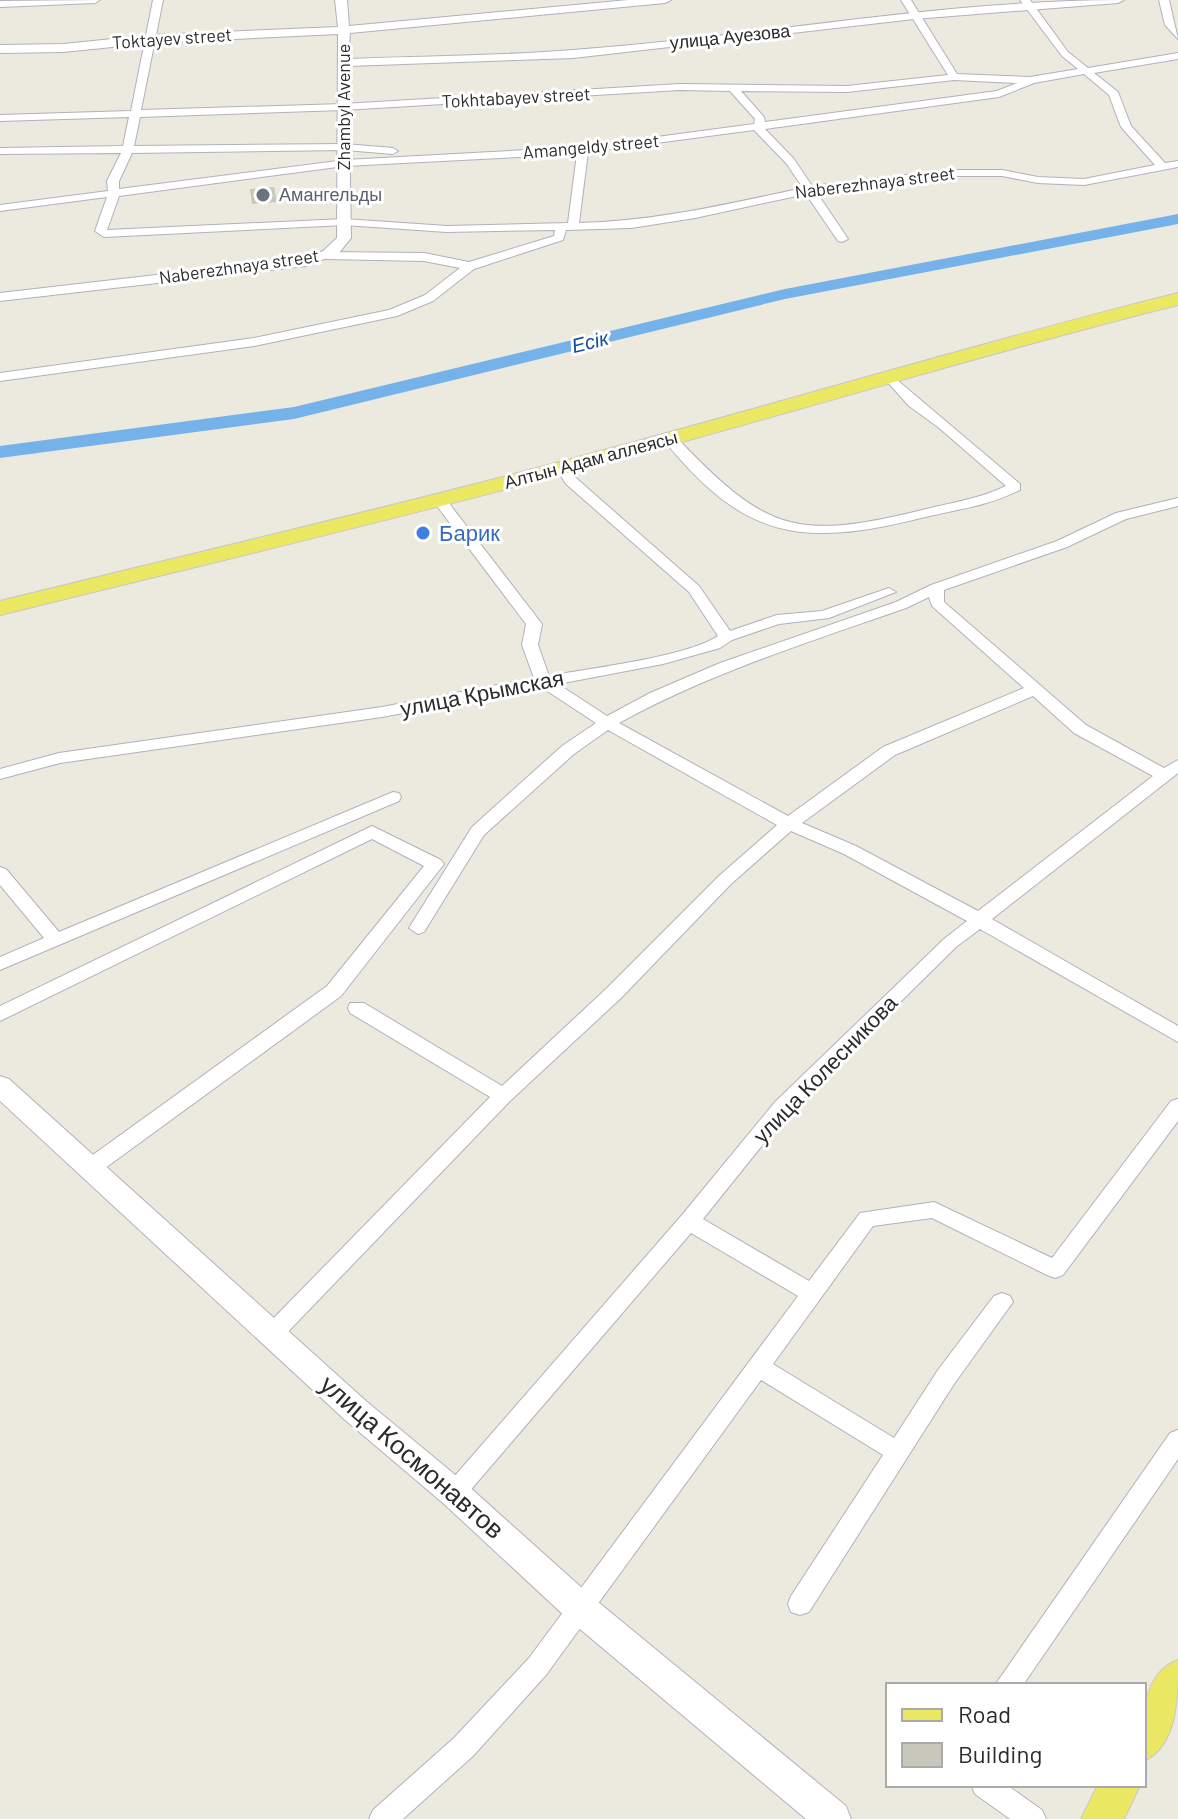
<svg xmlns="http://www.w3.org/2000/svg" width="1178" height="1819" viewBox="0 0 1178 1819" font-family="Barlow,sans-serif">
<rect width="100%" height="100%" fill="#ece9de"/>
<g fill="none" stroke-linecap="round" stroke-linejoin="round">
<!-- river -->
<path fill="#75b2ea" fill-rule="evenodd" d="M1178 214V224L785 299 294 419 0 458V446L294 407 785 289Z"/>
</g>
<!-- building -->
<path fill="#c8c7bc" d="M274 187 277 202 252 204 250 189Z"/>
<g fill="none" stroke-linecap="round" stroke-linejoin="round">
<defs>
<g id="minor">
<path d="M100 0 95 3 0 7V1Z"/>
<path d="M153 0H163L141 110 343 104 680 84 847 86 948 75 901 0H911L957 74 1030 77 1078 69 1062 56 1020 0H1030L1068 52 1088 68 1178 53V59L1094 73 1118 92 1131 126 1165 163 1178 161V167L1084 185 1038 183 1002 176H949L817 193 848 239 842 242 838 241 806 194 695 218 631 228 566 230 563 240 474 269 433 301 397 316 254 346 0 381V373L254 338 389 310 425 295 460 268 424 261 327 259 321 255 323 252 424 253 469 262 554 236 555 230 447 232 344 225 104 237 95 231 107 197 0 211V205L108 191 107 181 121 153 0 154V148L123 146 129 117 0 121V115L131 111ZM1084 74 1109 95 1121 127 1155 165 1084 179 1038 177 1002 170H949L812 186 794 159 765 129 999 97 1034 83ZM954 80 1017 83 997 91 765 122 764 117 741 91 847 92ZM680 90 730 91 755 119 754 124 582 147 345 160 119 189V181L132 153 345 150 393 154 398 151 393 148 345 144 134 146 140 117 343 110ZM754 130 786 163 803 188C728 204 656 221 579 223L588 152ZM577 154 568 223 447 226 344 219 107 230 119 196 345 166Z"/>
<path d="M1159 0H1169L1178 39 1165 25Z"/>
<path d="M890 374 1020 484V490C985 507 958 509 921 518 801 548 743 539 663 439L670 435 675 436C763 528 792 542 918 511 948 503 977 500 1006 486L938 427 909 406 884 378Z"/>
<path d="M563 464 568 465 576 478 699 586 730 631 777 615 822 611 889 588 896 592 829 618 779 624 732 640 720 648 663 664 558 684 607 716 650 693 720 663 896 602 931 585 1057 541 1116 513 1178 498V506L1126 519 1067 547 944 590V602L1086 725 1164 768 1178 760V773L992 919 1178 1026V1042L980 929 956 947 789 1112 703 1219 809 1281 860 1213 934 1202 1052 1258 1171 1101 1178 1099V1121L1063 1275 1055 1278 1047 1275 932 1218 873 1226 773 1364 894 1438 938 1370 994 1296 1002 1293 1010 1296 1013 1302 954 1384 809 1612 800 1615 791 1612 788 1604 791 1596 883 1455 761 1380 546 1675 473 1756 403 1819H369L373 1810 454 1738 529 1658 798 1296 691 1233 462 1500 454 1503 446 1500 442 1493 446 1486 682 1215 775 1102 944 939 967 921 844 854 791 831 731 884 621 998 510 1101 281 1339 273 1342 265 1339 262 1333 265 1327 490 1097 350 1013 348 1008 350 1003H364L502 1086 607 988 719 876 777 825 608 730 574 754 484 835 424 932 418 934 409 928 472 827 562 746 596 723 541 687 382 717 60 763 0 779V769L59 753 382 707 534 678 522 645 526 624 437 506 435 498 442 494 447 495 451 506 542 624 538 645 549 676C591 668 686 657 718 636L689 592 566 484 556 468ZM929 597 932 606 1024 688 883 747 788 816 619 723C710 673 809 642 906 608ZM1033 696 1074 733 1153 776 978 911 856 846 802 823 895 755Z"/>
<path d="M393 792 399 793 401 797 399 801 0 970V957L44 938 0 885V867L6 869 59 932Z"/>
<path d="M372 826 441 860 444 864 341 996 97 1174 90 1176 83 1174 80 1168 83 1162 327 986 424 866 372 839 0 1021V1006Z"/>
<path d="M1178 1430V1459L1023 1685H995L1170 1433Z"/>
<path d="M971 1785H1007L1042 1810 1046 1819H1010L975 1794Z"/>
</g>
<path id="tertiary" d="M335 0H347L349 26 628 0H671L665 3 350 33 348 59C423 56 498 56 573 50 757 37 939 0 1124 0L1118 3 914 19 573 58 348 66 351 238 338 254 306 266 0 301V293L304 258 323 251 337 238 338 34 152 43 63 52 0 53V45L63 44 152 35 338 27Z"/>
<path id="secondary" d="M0 1076 9 1079 366 1401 465 1483 592 1597 846 1806 851 1819H806L568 1619 443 1503 344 1419 0 1101Z"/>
<g id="primary">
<path d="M1178 293V305C982 354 789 414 594 466 397 519 198 566 0 615V601C194 553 389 508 582 456 781 403 978 343 1178 293Z"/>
<path d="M1178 1660C1178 1696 1178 1745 1144 1761 1144 1725 1138 1676 1178 1660Z"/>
<path d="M1098 1785H1140L1124 1819H1081Z"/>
</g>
</defs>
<!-- minor casing -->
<use href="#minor" stroke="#b1b1be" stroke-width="2"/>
<!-- tertiary casing -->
<use href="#tertiary" stroke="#b1b1be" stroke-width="2"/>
<!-- secondary casing -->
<use href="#secondary" stroke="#b1b1be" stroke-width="2"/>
<!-- primary casing -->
<use href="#primary" stroke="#c8c8c8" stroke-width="2"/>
<!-- minor -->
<use href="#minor" fill="#fff" fill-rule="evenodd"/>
<!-- tertiary -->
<use href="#tertiary" fill="#fff" fill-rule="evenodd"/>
<!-- secondary -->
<use href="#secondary" fill="#fff" fill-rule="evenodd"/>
<!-- primary -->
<use href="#primary" fill="#ebe863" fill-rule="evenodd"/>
</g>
<!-- markers -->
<circle fill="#6b7280" stroke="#fff" stroke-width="3" cx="263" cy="195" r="8"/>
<circle fill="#3f7fe0" stroke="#fff" stroke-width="3" cx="423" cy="533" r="8"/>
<g text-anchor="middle" stroke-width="6" stroke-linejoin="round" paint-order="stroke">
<!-- far-street labels -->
<g font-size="18" fill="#2b2b2b" stroke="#fff">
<text transform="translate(730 37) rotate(-6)" y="6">улица Ауезова</text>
<text transform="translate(172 39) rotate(-4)" y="6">Toktayev street</text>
<text transform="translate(516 98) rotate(-3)" y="6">Tokhtabayev street</text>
<text transform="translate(344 107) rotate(-90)" y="6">Zhambyl Avenue</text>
<text transform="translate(591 147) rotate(-5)" y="6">Amangeldy street</text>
<text transform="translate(875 183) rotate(-7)" y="6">Naberezhnaya street</text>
<text transform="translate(239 267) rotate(-8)" y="6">Naberezhnaya street</text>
<text transform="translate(591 460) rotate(-15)" y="6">Алтын Адам аллеясы</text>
</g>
<!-- far-worship labels -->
<g font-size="18" fill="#5b616d" stroke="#fff" text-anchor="start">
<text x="279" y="201">Амангельды</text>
</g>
<!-- far-water labels -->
<g font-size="20" font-style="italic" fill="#124e97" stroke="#fff">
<text transform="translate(590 342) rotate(-14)" y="7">Есік</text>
</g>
<!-- shop labels -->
<g font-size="22" fill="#366cbe" stroke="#fff" text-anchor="start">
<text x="439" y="541">Барик</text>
</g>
<!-- street labels -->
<g font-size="22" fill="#2b2b2b" stroke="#fff">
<text transform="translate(482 693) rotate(-11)" y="8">улица Крымская</text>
<text transform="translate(825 1069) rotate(-46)" y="8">улица Колесникова</text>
</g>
<!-- near-street labels -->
<g font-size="26" fill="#2b2b2b" stroke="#fff">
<text transform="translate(412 1457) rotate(41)" y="9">улица Космонавтов</text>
</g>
</g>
<!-- legend -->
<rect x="886" y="1683" width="260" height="104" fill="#ffffff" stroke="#aaaaaa" stroke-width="2"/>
<rect x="902" y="1709" width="40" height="12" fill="#ebe863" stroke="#aaaaaa" stroke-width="2"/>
<text x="958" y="1723" font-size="24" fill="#2b2b2b">Road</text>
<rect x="902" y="1743" width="40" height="24" fill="#c8c7bc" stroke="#aaaaaa" stroke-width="2"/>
<text x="958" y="1763" font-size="24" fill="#2b2b2b">Building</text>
</svg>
